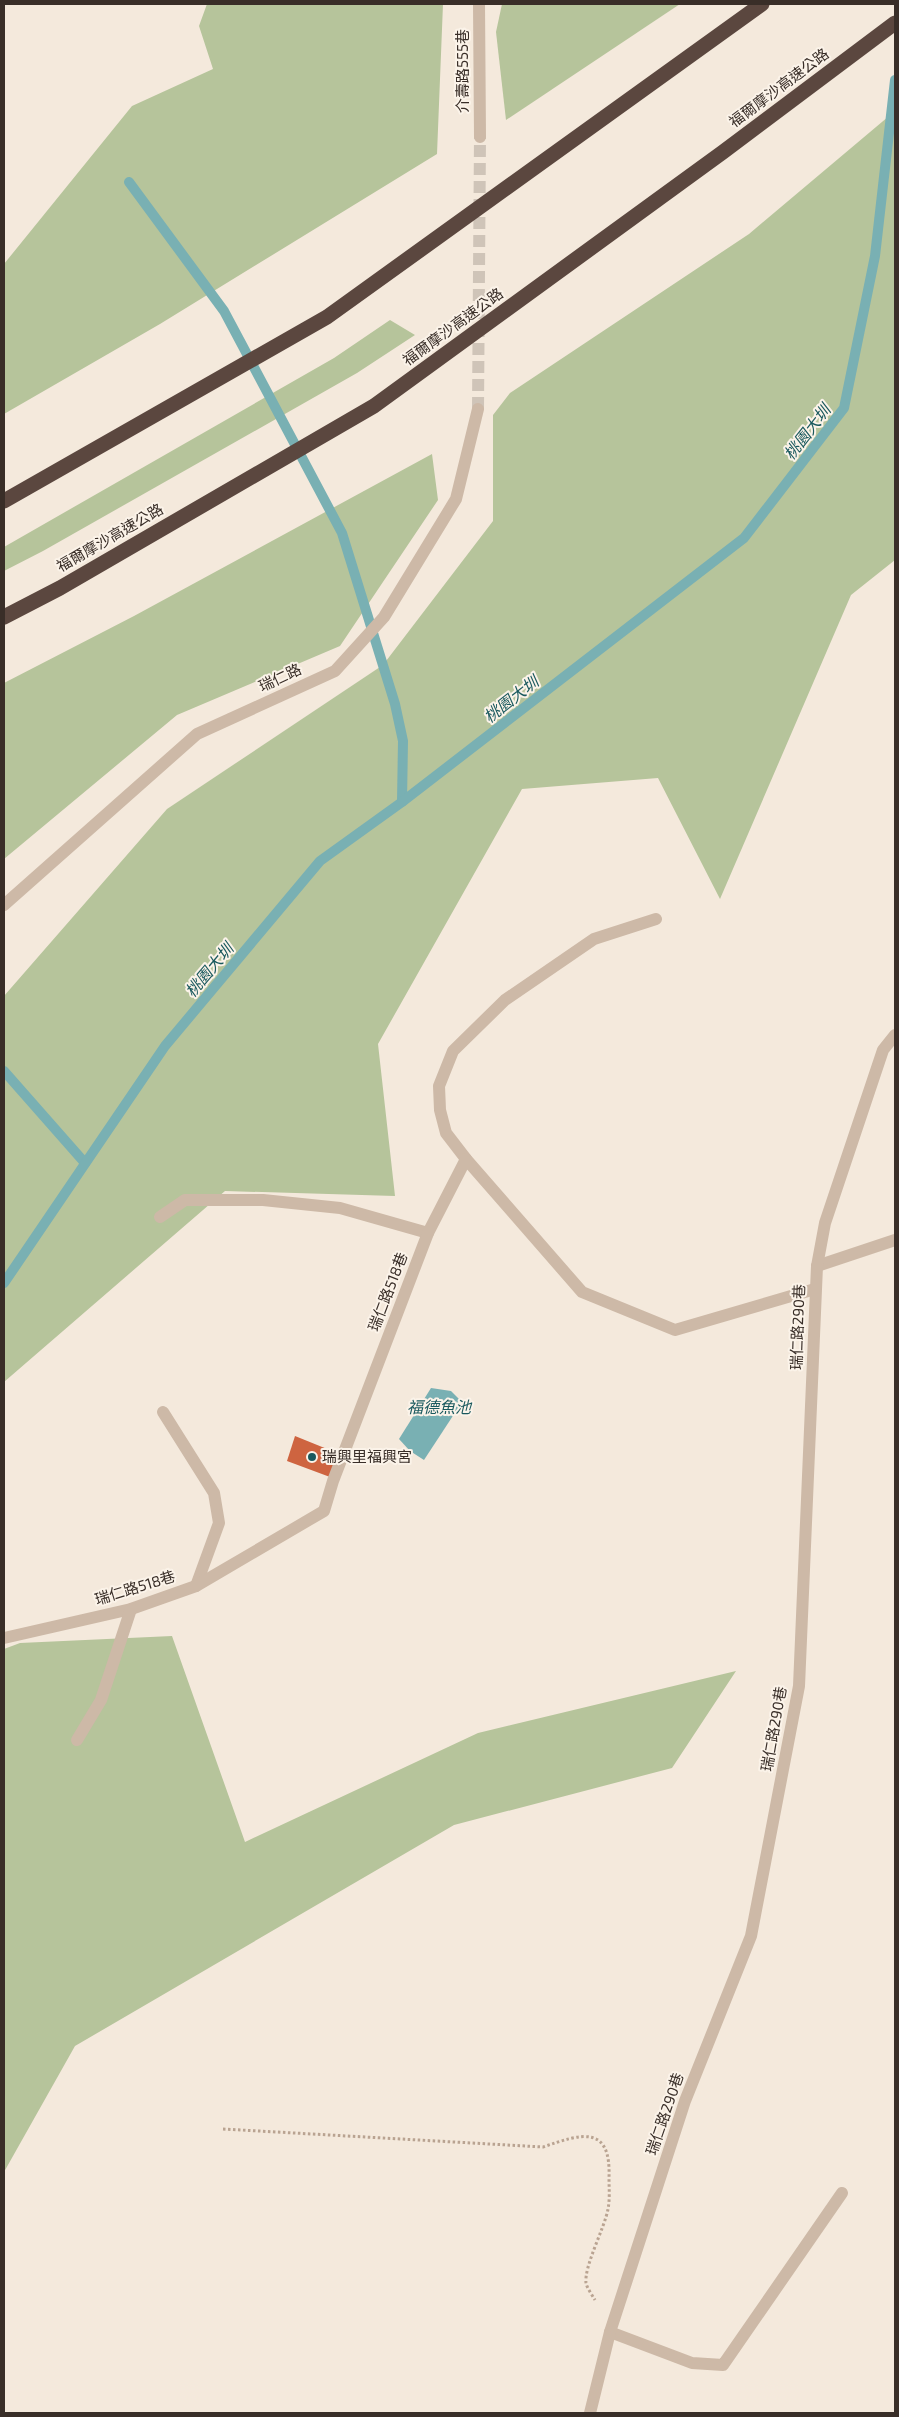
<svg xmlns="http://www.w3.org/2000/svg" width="899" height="2417" viewBox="0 0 899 2417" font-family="'Exo 2','Noto Sans TC',sans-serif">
<rect width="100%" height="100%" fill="#f4e9dc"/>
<!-- green -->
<g fill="#b6c49b">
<path d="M207 4H443L437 154 160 324 4 414V264L132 106 213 69 199 26Z"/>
<path d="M502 4H680L506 120 496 32Z"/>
<path d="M895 111V560L851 595 720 899 658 778 522 789 378 1044 395 1196 225 1191 4 1382V996L167 809 383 665 493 521V415L510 393 749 234Z"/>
<path d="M390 320 415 335 357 373 43 551 4 571V547L334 358Z"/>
<path d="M432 454 438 500 340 646 177 715 4 859V683L134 616Z"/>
<path d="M172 1636 245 1842 478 1733 736 1671 672 1768 454 1825 75 2046 4 2172V1649L20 1643Z"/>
</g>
<!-- water -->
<path fill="#79b0b3" d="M431 1388 451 1391 462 1402 424 1460 410 1451 399 1439Z"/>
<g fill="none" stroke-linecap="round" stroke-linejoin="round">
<!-- stream -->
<g stroke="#79b0b3" stroke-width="10">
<path d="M129 182 224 311 342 533 395 704 403 741 402 802"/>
<path d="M4 1071 85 1163"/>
<path d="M4 1283 165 1046 320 861 402 802 744 538 844 408 875 256 895 80"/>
</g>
</g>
<!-- building -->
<path fill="#ce6440" d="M295 1436 337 1453 330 1477 287 1461Z"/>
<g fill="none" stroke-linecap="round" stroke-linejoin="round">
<!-- minor-tunnel -->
<path stroke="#cfc4b8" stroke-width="12" stroke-dasharray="12 6" stroke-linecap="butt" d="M478 409 480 137"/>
<!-- path -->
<path stroke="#b9a391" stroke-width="3" stroke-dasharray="2.5 2.5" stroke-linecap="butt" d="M223 2129 543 2147C583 2133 611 2125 609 2178 609 2188 610 2199 608 2209 605 2227 584 2266 586 2283 587 2288 592 2295 595 2300"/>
<!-- minor -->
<g stroke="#cdb9a7" stroke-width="12">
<path d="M479 4 480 137"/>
<path d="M4 905 197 734 335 671 384 617 456 499 478 409"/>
<path d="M466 1159 446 1133 440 1110 439 1086 453 1051 505 1000 594 939 656 919"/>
<path d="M160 1217 185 1200H263L340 1208 428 1233"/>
<path d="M817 1266 895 1240"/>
<path d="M163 1412 214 1493 219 1523 196 1586"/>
<path d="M4 1638 131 1609 196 1586 324 1511 333 1481 428 1233 466 1159 582 1292 675 1330 815 1289"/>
<path d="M77 1740 101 1700 131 1609"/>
<path d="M610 2332 692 2363 723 2365 842 2193"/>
<path d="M590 2413 610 2332 685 2101 751 1936 799 1686 817 1266 825 1223 883 1050 895 1035"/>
</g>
<!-- highway -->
<g stroke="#5b473f" stroke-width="15">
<path d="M4 501 327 317 762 4"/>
<path d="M4 617 60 588 374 406 723 152 895 23"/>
</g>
</g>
<!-- markers -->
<circle fill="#1a595e" stroke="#fbf3e9" stroke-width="2" cx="312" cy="1457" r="5"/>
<g text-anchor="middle" stroke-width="4" stroke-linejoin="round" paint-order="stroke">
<!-- street labels -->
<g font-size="15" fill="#392e28" stroke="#fbf3e9">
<text transform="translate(463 71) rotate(-90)" y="5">介壽路555巷</text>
<text transform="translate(779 88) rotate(-37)" y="5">福爾摩沙高速公路</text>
<text transform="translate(453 327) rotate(-36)" y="5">福爾摩沙高速公路</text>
<text transform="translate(110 538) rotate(-30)" y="5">福爾摩沙高速公路</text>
<text transform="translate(280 678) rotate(-25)" y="5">瑞仁路</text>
<text transform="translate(388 1292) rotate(-69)" y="5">瑞仁路518巷</text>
<text transform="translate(798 1327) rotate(-88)" y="5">瑞仁路290巷</text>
<text transform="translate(135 1588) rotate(-17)" y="5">瑞仁路518巷</text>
<text transform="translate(774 1729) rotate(-80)" y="5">瑞仁路290巷</text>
<text transform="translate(665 2114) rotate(-71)" y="5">瑞仁路290巷</text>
</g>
<!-- poi labels -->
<g font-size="15" fill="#392e28" stroke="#fbf3e9" text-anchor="start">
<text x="322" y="1462">瑞興里福興宮</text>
</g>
<!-- water labels -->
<g font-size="16" font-style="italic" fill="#1a595e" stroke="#fbf3e9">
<text transform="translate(807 432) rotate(-52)" y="6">桃園大圳</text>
<text transform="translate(511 699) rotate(-38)" y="6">桃園大圳</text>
<text transform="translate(209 970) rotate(-50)" y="6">桃園大圳</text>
<text x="439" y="1413">福德魚池</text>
</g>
</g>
<!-- border -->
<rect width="899" height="2417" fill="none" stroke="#392e28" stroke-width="10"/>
</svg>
